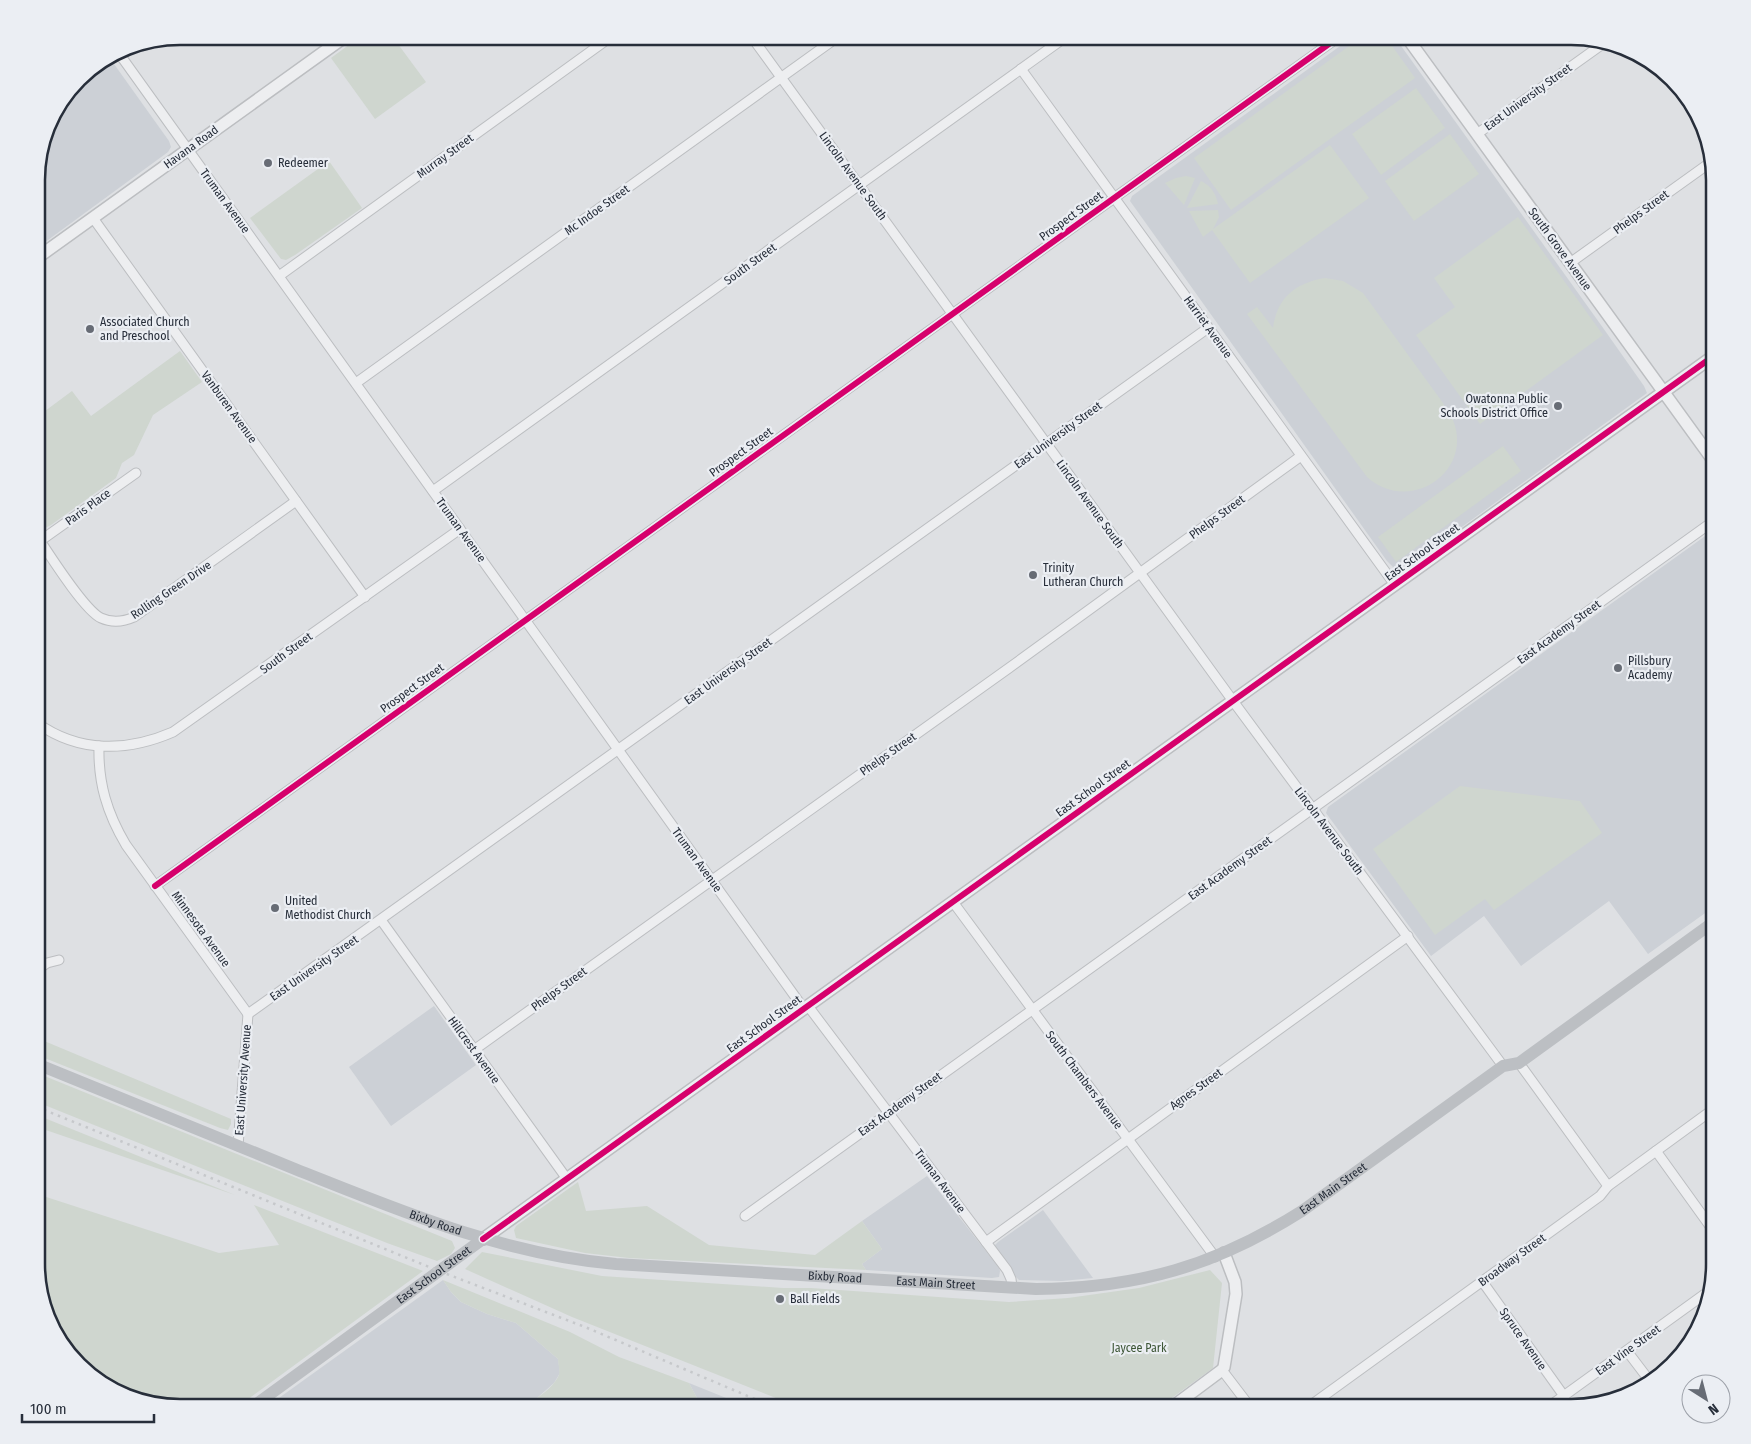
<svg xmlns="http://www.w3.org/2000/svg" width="1751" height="1444" viewBox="0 0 1751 1444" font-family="'Fira Sans Condensed',sans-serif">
<rect width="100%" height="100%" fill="#dee0e3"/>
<!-- built -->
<g fill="#ccd0d6">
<path d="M1354 36H1394L1601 325 1644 386 1647 393 1401 571H1397L1387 561 1130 201 1132 196Z"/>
<path d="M109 57 169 141 171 147 168 152 37 248V171L51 116 85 72Z"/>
<path d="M1715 529V906L1648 954 1609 901 1521 966 1484 916 1431 956 1326 813 1328 807Z"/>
<path d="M434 1006 476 1065 391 1126 349 1067Z"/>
<path d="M927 1176 999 1268 1000 1271 999 1277 992 1278 866 1270 862 1264 882 1249 862 1221Z"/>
<path d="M1043 1210 1093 1278 1062 1281 1019 1280 1016 1277 994 1246 998 1242Z"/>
<path d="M443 1280 451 1292 461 1302 487 1314 516 1323 558 1359 560 1373 554 1383 537 1398 522 1408H265Z"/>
<path d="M689 1383 751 1408H695L697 1398Z"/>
</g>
<!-- green -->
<g fill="#cfd6cf">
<path d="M361 36H392L426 82 375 119 331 58Z"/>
<path d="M1363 36H1385L1415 78 1231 210 1194 158Z"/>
<path d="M1416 88 1445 128 1381 175 1352 134Z"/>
<path d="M1450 134 1479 174 1414 221 1385 181Z"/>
<path d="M1330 145 1369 198 1250 283 1212 230 1203 237 1189 211 1218 210 1219 217 1213 229Z"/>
<path d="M329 161 362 208 295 255 286 260 281 259 250 218Z"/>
<path d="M1186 176 1195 178 1184 205 1165 183 1176 178Z"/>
<path d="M1201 181C1211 186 1215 192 1218 204L1187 208Z"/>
<path d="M1518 217 1603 335 1480 424 1416 335 1455 307 1434 278Z"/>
<path d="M1325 278 1343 281 1363 293 1443 403C1446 408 1450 414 1453 420 1474 472 1409 515 1367 477L1247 314 1257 307 1273 328C1277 298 1295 283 1325 278Z"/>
<path d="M180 351 202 382 153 415 134 455 122 463 116 478 51 525 45 528 37 522V417L72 391 91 416Z"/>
<path d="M1503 446 1521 471 1396 562 1378 537Z"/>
<path d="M1460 786 1580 801 1602 833 1494 910 1485 899 1435 935 1373 849Z"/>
<path d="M37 1038 231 1119V1124L228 1130 220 1128 37 1055Z"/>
<path d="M37 1073 452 1241 455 1248 451 1254 437 1261 387 1243 37 1102Z"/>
<path d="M37 1115 235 1195 37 1127Z"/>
<path d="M578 1182 586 1211 647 1206 709 1245 815 1255 862 1221 882 1249 862 1264 866 1270 629 1258 585 1253 516 1238 514 1230 516 1226Z"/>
<path d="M37 1194 219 1253 279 1245 254 1205 423 1271 236 1408H180L126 1397 85 1372 51 1327 37 1273Z"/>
<path d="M482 1252 602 1276 783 1288H811L1009 1302 1068 1298 1139 1288 1210 1270 1222 1283 1213 1368 1158 1408H1100L1094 1400 1068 1408H801L572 1317 465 1269Z"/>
<path d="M443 1280 570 1332 619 1357 689 1383 697 1398 695 1408H522C534 1400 553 1389 559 1375 560 1370 558 1363 558 1359L516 1323 487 1314 461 1302 451 1292Z"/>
</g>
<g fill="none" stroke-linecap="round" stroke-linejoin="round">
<!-- stream -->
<path stroke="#aebdcd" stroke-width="2.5" d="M45 1303 77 1362"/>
<defs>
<g id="minor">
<path d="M751 36 1233 701 1503 1066"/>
<path d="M118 52 804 1009"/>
<path d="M1021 69 1395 585"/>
<path d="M1477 134 1604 43"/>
<path d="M93 218 365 597"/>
<path d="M1570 263 1711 162"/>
<path d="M279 276 612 36"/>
<path d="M356 383 839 36"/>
<path d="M433 491 1067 36"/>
<path d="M37 536C49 554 84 610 101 618 112 623 123 622 134 617L296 501"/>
<path d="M40 541 136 473"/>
<path d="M37 723C79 753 127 752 173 732L460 529"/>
<path d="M99 746C98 783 107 813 126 845L248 1014"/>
<path d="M155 886 1340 36"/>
<path d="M953 902 1215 1257"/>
<path d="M381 920 567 1179"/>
<path d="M37 970 47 963 59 960"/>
<path d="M808 1006 1007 1270 1011 1279 1012 1287"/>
<path d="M248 1014 1208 328"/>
<path d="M474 1050 1009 668 1301 456"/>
<path d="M1519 1063 1608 1186"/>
<path d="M238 1146 248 1014"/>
<path d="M1656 1151 1715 1233"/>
<path d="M745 1216 1715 520"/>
<path d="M986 1242 1408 936"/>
<path d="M1482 1281 1564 1396"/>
<path d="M1627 1351 1649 1380"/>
<path d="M1222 1370 1251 1408"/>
<path d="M1307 1408 1600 1196 1608 1186 1715 1108"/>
<path d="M1547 1408 1709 1291"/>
</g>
<g id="tertiary">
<path d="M1406 36 1715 463"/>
<path d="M37 258 346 36"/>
<path d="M483 1239 1715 355"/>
<path d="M1171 1408 1222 1370 1224 1367 1236 1294 1235 1282 1224 1253"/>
</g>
</defs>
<!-- minor casing -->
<use href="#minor" stroke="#bcbec1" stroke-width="11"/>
<!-- tertiary casing -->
<use href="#tertiary" stroke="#bcbec1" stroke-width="14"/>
<!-- minor -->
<use href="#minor" stroke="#edeef0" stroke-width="9"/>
<!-- tertiary -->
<use href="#tertiary" stroke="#edeef0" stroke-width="11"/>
<!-- secondary -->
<g stroke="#bcbfc3" stroke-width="12">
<path id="s1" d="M37 1064C123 1099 209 1134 295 1169 401 1211 501 1254 616 1264L1036 1289C1139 1288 1215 1266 1302 1211L1503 1066 1519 1063 1715 921"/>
<path id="s2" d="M251 1408 483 1239"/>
</g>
<!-- rail -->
<path stroke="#c6c8cb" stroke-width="2.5" stroke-dasharray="2.5 5" stroke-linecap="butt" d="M37 1107 439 1271 585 1327 776 1408"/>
<defs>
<g id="cycleway">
<path d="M155 886 1340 36"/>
<path d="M483 1239 1715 355"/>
</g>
</defs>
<!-- cycleway casing -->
<use href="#cycleway" stroke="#ebeef3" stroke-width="9"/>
<!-- cycleway -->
<use href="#cycleway" stroke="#d6006c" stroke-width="6"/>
</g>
<!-- markers -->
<g fill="#676c75" stroke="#ebeef3" stroke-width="2">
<circle cx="268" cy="163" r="5"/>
<circle cx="90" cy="329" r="5"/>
<circle cx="1558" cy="406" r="5"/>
<circle cx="1033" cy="575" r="5"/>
<circle cx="1618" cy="668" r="5"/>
<circle cx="275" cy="908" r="5"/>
<circle cx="780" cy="1299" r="5"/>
</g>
<g text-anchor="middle" stroke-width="4.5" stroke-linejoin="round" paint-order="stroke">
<!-- street labels -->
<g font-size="12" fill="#272e3a" stroke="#ebeef3">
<text transform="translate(1528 97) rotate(-36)" y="4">East University Street</text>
<text transform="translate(191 147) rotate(-36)" y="4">Havana Road</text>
<text transform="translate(445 156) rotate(-36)" y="4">Murray Street</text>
<text transform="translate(853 176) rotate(54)" y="4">Lincoln Avenue South</text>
<text transform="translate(225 201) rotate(54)" y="4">Truman Avenue</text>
<text transform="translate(597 210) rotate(-36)" y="4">Mc Indoe Street</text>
<text transform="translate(1641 212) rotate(-36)" y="4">Phelps Street</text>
<text transform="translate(1071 216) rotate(-36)" y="4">Prospect Street</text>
<text transform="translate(1560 249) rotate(54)" y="4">South Grove Avenue</text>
<text transform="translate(750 264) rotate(-36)" y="4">South Street</text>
<text transform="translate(1208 327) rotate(54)" y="4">Harriet Avenue</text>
<text transform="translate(229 407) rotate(54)" y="4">Vanburen Avenue</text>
<text transform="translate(1058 435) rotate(-36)" y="4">East University Street</text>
<text transform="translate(741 452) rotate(-36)" y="4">Prospect Street</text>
<text transform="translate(1090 504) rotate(54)" y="4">Lincoln Avenue South</text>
<text transform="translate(88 507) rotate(-36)" y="4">Paris Place</text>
<text transform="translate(1217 517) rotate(-36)" y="4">Phelps Street</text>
<text transform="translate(461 530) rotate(54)" y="4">Truman Avenue</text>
<text transform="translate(1422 552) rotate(-36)" y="4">East School Street</text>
<text transform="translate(171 590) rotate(-34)" y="4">Rolling Green Drive</text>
<text transform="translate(1559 632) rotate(-36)" y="4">East Academy Street</text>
<text transform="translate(286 653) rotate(-36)" y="4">South Street</text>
<text transform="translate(728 671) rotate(-36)" y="4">East University Street</text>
<text transform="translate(412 688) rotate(-36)" y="4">Prospect Street</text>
<text transform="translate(888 754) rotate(-35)" y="4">Phelps Street</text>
<text transform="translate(1093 788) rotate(-36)" y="4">East School Street</text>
<text transform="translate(1329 831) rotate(53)" y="4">Lincoln Avenue South</text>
<text transform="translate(697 860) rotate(54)" y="4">Truman Avenue</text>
<text transform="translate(1230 868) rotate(-36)" y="4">East Academy Street</text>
<text transform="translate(201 929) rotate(54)" y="4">Minnesota Avenue</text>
<text transform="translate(314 968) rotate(-35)" y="4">East University Street</text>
<text transform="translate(559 989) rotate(-36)" y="4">Phelps Street</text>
<text transform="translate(764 1024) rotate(-36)" y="4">East School Street</text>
<text transform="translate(474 1050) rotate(54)" y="4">Hillcrest Avenue</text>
<text transform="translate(243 1080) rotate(-86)" y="4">East University Avenue</text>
<text transform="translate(1084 1080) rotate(53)" y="4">South Chambers Avenue</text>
<text transform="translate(1196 1089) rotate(-36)" y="4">Agnes Street</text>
<text transform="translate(900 1104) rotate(-36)" y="4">East Academy Street</text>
<text transform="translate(940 1181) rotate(53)" y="4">Truman Avenue</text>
<text dy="4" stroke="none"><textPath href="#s1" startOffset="1355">East Main Street</textPath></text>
<text dy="4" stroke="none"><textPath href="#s1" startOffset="429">Bixby Road</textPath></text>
<text transform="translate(1512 1260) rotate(-36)" y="4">Broadway Street</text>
<text dy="4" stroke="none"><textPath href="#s2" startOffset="226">East School Street</textPath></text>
<text dy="4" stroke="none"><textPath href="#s1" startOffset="834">Bixby Road</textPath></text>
<text dy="4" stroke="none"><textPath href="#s1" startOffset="935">East Main Street</textPath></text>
<text transform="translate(1523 1339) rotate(55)" y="4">Spruce Avenue</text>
<text transform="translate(1628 1350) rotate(-36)" y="4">East Vine Street</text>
</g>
<!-- poi labels -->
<g font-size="12" fill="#272e3a" stroke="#ebeef3" text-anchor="start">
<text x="278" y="167">Redeemer</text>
<text x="100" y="326">Associated Church<tspan x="100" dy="14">and Preschool</tspan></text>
<text x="1548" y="403" text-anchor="end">Owatonna Public<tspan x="1548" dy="14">Schools District Office</tspan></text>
<text x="1043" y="572">Trinity<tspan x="1043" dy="14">Lutheran Church</tspan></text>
<text x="1628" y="665">Pillsbury<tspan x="1628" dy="14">Academy</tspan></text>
<text x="285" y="905">United<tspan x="285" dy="14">Methodist Church</tspan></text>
<text x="790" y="1303">Ball Fields</text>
</g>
<!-- park labels -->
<g font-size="12" fill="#3c5535" stroke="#ebeef3">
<text x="1139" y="1352">Jaycee Park</text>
</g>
</g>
<!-- crop -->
<path d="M0 0H1751V1444H0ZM180 45H1571A135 135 0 0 1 1706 180V1264A135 135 0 0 1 1571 1399H180A135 135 0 0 1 45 1264V180A135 135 0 0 1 180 45Z" fill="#ebeef3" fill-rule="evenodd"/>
<path fill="none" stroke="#272e3a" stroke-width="2.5" d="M180 45H1571A135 135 0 0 1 1706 180V1264A135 135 0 0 1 1571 1399H180A135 135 0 0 1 45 1264V180A135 135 0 0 1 180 45Z"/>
<!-- north arrow -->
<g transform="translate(1706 1399) rotate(144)"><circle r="24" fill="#ebeef3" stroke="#9da1a9"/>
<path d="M0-4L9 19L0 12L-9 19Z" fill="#676c75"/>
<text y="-8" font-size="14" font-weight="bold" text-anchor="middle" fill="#272e3a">N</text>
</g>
<!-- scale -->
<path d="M22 1414v8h132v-8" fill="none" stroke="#272e3a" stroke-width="2.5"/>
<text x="30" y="1414" font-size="15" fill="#272e3a" stroke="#ebeef3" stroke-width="4" paint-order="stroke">100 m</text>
</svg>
